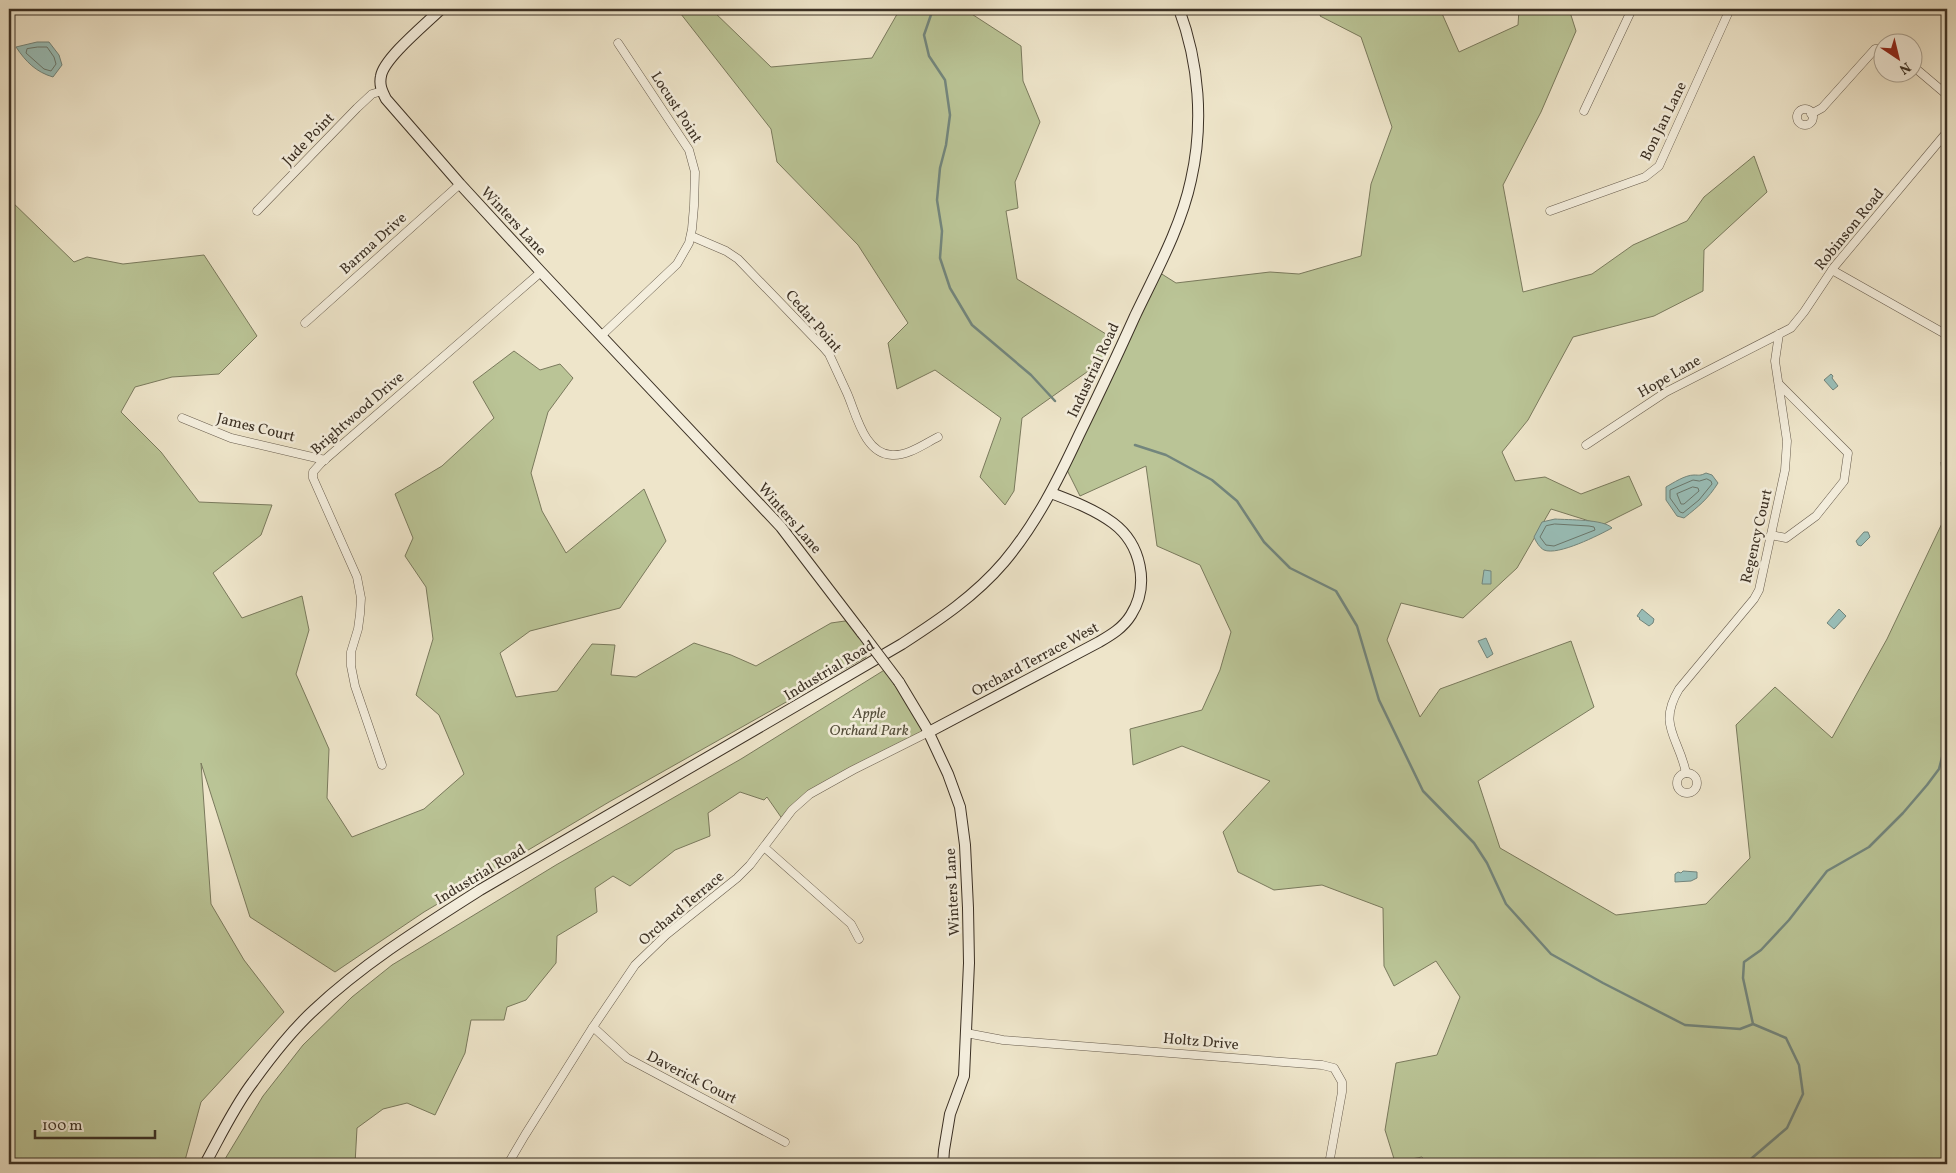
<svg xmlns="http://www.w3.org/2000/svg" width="1956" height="1173" viewBox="0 0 1956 1173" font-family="Vollkorn,serif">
<rect width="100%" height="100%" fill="#eee5ca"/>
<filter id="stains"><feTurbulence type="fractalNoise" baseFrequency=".004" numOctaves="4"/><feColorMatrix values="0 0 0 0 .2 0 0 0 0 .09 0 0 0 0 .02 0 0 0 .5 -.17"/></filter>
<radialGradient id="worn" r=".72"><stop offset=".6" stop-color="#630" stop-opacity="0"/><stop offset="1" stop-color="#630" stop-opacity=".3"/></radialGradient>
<!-- green -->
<g fill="#bac496" stroke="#7a7a5d">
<path d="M677 9H711L771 67 872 58 900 9H964L1021 46 1023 81 1040 122 1015 182 1018 208 1006 211 1017 279 1114 339 1101 362 1022 418 1014 491 1005 505 980 477 1001 418 935 370 897 389 888 343 908 323 858 245 777 162 771 129Z"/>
<path d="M1323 9H1440L1459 52 1518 25 1519 9H1569L1576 31 1541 112 1503 185 1523 292 1592 274 1633 245 1687 221 1704 197 1754 156 1767 192 1704 250 1703 291 1654 316 1573 337 1528 420 1502 452 1515 481 1545 477 1581 494 1629 476 1642 505 1602 525 1551 509 1517 568 1463 618 1401 603 1387 640 1420 717 1440 689 1571 641 1594 707 1478 781 1500 848 1616 915 1706 904 1750 858 1736 725 1775 687 1832 738 1887 639 1946 515 1941 462H1947V1164H1427L1422 1157 1395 1162 1385 1130 1396 1063 1437 1055 1460 997 1436 961 1394 986 1384 966 1383 908 1322 885 1274 890 1238 872 1223 832 1270 781 1182 746 1133 765 1130 729 1202 710 1220 670 1231 632 1200 565 1157 546 1146 466 1080 496 1065 466 1157 271 1176 283 1270 272 1299 274 1361 256 1371 184 1392 127 1361 37 1320 16Z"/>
<path d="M9 199 74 262 87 257 123 264 204 255 257 336 219 374 172 377 135 387 121 412 161 452 199 502 272 505 261 535 213 573 242 618 302 596 309 630 296 674 329 749 327 798 352 837 424 809 464 774 439 715 416 695 433 639 426 587 405 556 413 538 395 494 442 466 494 418 473 382 514 351 540 370 560 364 573 378 548 412 531 473 542 511 566 553 644 489 666 541 620 608 530 631 500 653 516 697 557 691 592 644 615 645 611 675 636 677 694 643 731 655 756 666 831 623 852 620 862 633 866 657 609 802 424 912 335 972 250 917 201 763 211 904 244 960 284 1012 201 1102 184 1164H9Z"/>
<path d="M886 669 929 732 822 787 783 820 767 797 764 800 740 792 708 813 710 836 675 850 630 886 613 876 595 888 597 912 557 936 556 963 526 1000 507 1007 504 1020H471L465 1053 435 1115 407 1103 383 1109 357 1128 355 1164H222L263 1096 303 1045 352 997 392 965 556 865 741 759Z"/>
</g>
<!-- water -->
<g fill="#99bfb9" stroke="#73867d">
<path d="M37 42H49L59 55 62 65 53 77C36 72 26 62 16 47Z"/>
<path d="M1831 374 1833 376 1832 378 1838 386 1833 390 1824 380Z"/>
<path d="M1706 473 1712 475 1718 483C1708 499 1699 506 1684 518L1677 516 1666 500V487C1673 483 1685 475 1694 475 1699 475 1700 476 1706 473Z"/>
<path d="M1555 519C1568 520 1604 519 1612 528 1599 535 1558 556 1544 550 1540 548 1536 542 1534 537L1542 522Z"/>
<path d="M1864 532H1868L1870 537 1861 546 1858 545 1856 541Z"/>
<path d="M1484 570 1491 571V584H1482Z"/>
<path d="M1642 609 1654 619 1653 623 1649 626 1639 619 1640 618 1637 616Z"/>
<path d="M1839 609 1846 616 1834 629 1827 623Z"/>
<path d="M1486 638 1493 654 1487 658 1478 641Z"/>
<path d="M1683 871 1697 872V878L1691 881 1675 882V874L1678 872 1681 873Z"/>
</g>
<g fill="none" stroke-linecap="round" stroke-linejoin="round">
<!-- shore -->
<g stroke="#6a786e" stroke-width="1">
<path d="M38 47H47L54 57 56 64 51 71 44 69 26 53 27 49Z"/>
<path d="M1707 479 1711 481 1712 484 1699 500 1683 513 1680 512 1670 498V490L1693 480 1699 481Z"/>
<path d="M1693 487 1698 488 1699 491 1684 504H1681L1677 494Z"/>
<path d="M1555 524 1589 526 1594 527 1595 530 1554 546 1546 545 1540 537 1546 526Z"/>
</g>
<!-- stream -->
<g stroke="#73867d" stroke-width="2.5">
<path d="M933 9 924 35 929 56 945 80 950 115 946 145 940 168 937 200 942 231 940 258 950 288 972 325 1031 375 1055 401"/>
<path d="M1135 445 1166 455 1212 480 1237 501 1264 542 1290 568 1336 591 1357 626 1379 700 1423 791 1474 843 1487 863 1506 904 1551 954 1603 983 1685 1025 1740 1029 1753 1024 1786 1038 1799 1065 1803 1094 1787 1128 1745 1164"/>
<path d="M1753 1024 1743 978 1744 962 1761 950 1789 920 1827 871 1869 847 1903 813 1927 785 1939 769 1947 738"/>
</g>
<defs>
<g id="street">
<path d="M1914 67 1947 95"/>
<circle cx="1805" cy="117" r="8"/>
<path d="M1584 111 1632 9"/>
<path d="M1811 114 1822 108 1875 49 1884 48"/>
<path d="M257 211 357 108 372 94 382 91"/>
<path d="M1550 211 1645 177 1659 166 1730 9"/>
<path d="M691 236 726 251 738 259 823 347 829 354C835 367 841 380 847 393 856 413 864 454 892 455 908 456 924 444 938 437"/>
<path d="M1832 270 1947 335"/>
<path d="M305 323 460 184"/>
<path d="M602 335 677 264 689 243 692 229 694 206 695 172 689 150 618 43"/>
<path d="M182 418 231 438 325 460"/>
<path d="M1586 445 1666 392 1791 328 1804 312 1834 267 1947 132"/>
<path d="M1771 535 1786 538 1816 516 1844 481 1848 453 1779 384"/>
<path d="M382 765 355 686 351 666V652L358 629 360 614 361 598 357 577 313 478V472L321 463 541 272"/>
<circle cx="1687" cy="783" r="10"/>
<path d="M1686 773C1679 737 1657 726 1679 689L1754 599 1759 590 1785 470 1787 441 1775 361 1779 334"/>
<path d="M764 847 851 924 859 939"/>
<path d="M593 1027 627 1058 785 1142"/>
<path d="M966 1033 1003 1040 1322 1065 1334 1068 1342 1082V1092L1329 1164"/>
<path d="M508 1164 525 1135 593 1027 635 965 666 935 737 878 750 865 792 810 810 794 853 770 929 732"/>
</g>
<g id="secondary">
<path d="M441 9C427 23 384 58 381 76 379 85 382 91 386 99L460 184 541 272 781 527 862 633"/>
<path d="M899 682 926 727 948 774 960 807 965 845 968 908 969 963 964 1076 950 1114 944 1150 943 1164"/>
<path d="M929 732 1099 642C1111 635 1123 628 1131 615 1150 585 1141 544 1113 523 1094 509 1072 501 1051 493"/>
<path d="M205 1164C220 1137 234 1107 253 1082 271 1057 291 1031 314 1010 364 963 422 927 480 890L902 644C939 620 975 596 1004 562 1036 524 1058 480 1079 435 1098 396 1117 356 1135 316 1156 272 1181 227 1191 180 1204 123 1199 63 1179 9"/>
</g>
</defs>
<!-- street casing -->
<use href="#street" stroke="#685d4e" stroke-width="9"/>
<!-- secondary casing -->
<use href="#secondary" stroke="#3b3024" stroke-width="12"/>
<!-- street -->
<use href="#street" stroke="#f4eedd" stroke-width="8"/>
<!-- secondary -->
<use href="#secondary" stroke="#f4eedd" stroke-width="10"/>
<defs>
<path id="secondary-bridge" d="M862 633 899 682"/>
</defs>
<!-- secondary-bridge casing -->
<use href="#secondary-bridge" stroke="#3b3024" stroke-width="12" stroke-linecap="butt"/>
<!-- secondary-bridge -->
<use href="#secondary-bridge" stroke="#f4eedd" stroke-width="10"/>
</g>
<g text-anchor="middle" stroke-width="5" stroke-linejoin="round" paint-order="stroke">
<!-- street labels -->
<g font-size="15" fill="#3b3024" stroke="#f4eedd">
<text transform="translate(677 107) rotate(57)" y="5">Locust Point</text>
<text transform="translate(1663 121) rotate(-64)" y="5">Bon Jan Lane</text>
<text transform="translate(308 139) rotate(-46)" y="5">Jude Point</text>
<text transform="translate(514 221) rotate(47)" y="5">Winters Lane</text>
<text transform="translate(1849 229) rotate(-51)" y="5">Robinson Road</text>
<text transform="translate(373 243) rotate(-42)" y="5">Barma Drive</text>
<text transform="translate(814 321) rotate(49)" y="5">Cedar Point</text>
<text transform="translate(1093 370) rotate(-65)" y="5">Industrial Road</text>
<text transform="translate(1669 376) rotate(-30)" y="5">Hope Lane</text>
<text transform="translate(357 413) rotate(-41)" y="5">Brightwood Drive</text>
<text transform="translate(256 427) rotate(14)" y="5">James Court</text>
<text transform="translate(790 518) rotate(49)" y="5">Winters Lane</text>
<text transform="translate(1756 536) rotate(-77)" y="5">Regency Court</text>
<text transform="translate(1035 659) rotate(-28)" y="5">Orchard Terrace West</text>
<text transform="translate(829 670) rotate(-31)" y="5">Industrial Road</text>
<text transform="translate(480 874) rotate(-31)" y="5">Industrial Road</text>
<text transform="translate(952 892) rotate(-93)" y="5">Winters Lane</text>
<text transform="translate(681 908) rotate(-40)" y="5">Orchard Terrace</text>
<text transform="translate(1201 1041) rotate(5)" y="5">Holtz Drive</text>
<text transform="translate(692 1077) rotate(27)" y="5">Daverick Court</text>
</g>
<!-- park labels -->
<g font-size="15" font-style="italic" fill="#544e3b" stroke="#f4eedd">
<text x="869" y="718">Apple<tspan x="869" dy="17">Orchard Park</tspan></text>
</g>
</g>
<!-- margin -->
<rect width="1956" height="1173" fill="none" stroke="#eee5ca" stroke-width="30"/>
<rect x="10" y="10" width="1936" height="1153" fill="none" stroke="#3b3024" stroke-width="2.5"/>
<rect x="15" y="15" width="1926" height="1143" fill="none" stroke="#3b3024"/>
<!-- north arrow -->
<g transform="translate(1898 58) rotate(145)"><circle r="24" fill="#f4eedd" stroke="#aaa293"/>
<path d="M0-4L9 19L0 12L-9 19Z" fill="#8f2418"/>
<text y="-8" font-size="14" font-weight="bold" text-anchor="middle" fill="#3b3024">N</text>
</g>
<!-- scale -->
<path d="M35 1130v8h120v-8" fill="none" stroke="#3b3024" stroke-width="2.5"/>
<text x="42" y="1130" font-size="15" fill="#3b3024" stroke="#f4eedd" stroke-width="4" paint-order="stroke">100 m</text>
<rect width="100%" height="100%" filter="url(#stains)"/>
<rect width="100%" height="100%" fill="url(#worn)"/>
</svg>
